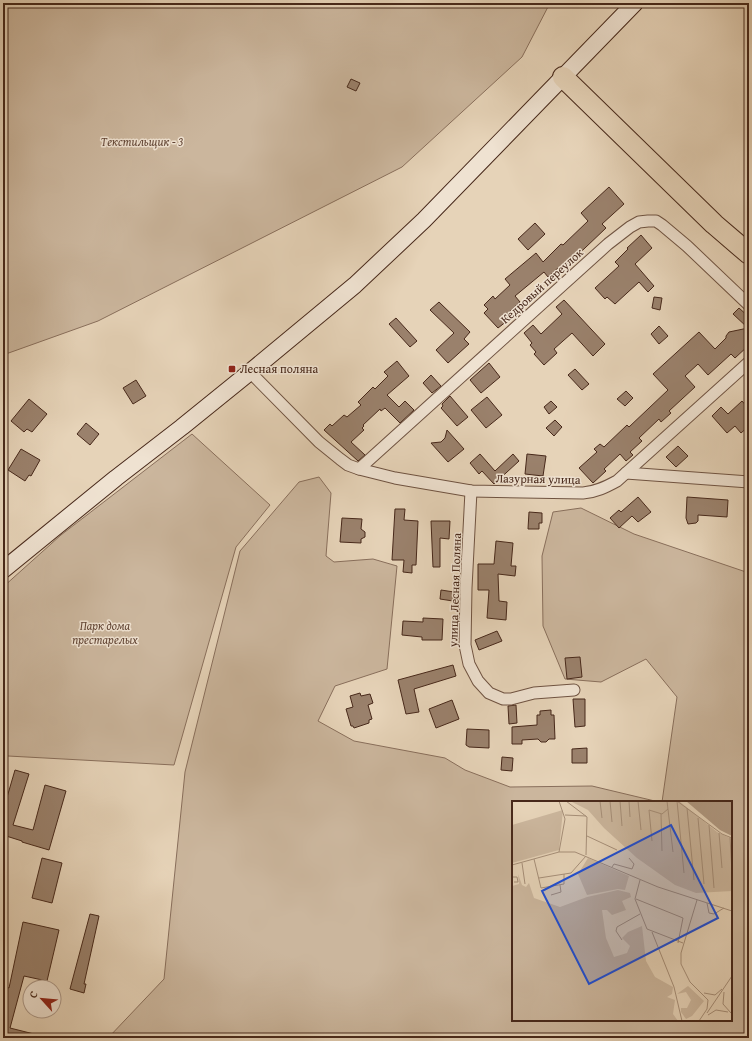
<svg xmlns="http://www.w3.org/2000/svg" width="752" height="1041" viewBox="0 0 752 1041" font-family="'Gentium Book Plus',serif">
<rect width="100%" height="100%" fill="#e6d3b8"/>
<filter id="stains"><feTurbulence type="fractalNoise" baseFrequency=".005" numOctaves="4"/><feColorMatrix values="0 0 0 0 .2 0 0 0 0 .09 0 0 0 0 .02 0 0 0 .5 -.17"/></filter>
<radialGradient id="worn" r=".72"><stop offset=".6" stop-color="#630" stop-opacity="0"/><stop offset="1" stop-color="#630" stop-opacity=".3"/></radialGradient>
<!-- green -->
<g fill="#cbb69d" stroke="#896f5c">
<path d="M3 3H550L522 57 402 167 98 321 3 355Z"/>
<path d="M192 434 270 505 236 547 174 765 8 756 3 751V587L61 535Z"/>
<path d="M319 477 331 493 326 556 334 562 373 559 397 566 387 669 335 686 318 721 354 741 445 758 465 770 510 787 592 786 659 802H513V1020H731V802H662L677 697 646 659 601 682 565 679 543 626 542 556 553 512 581 508 634 534 749 573V1038H108L164 979 185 772 240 551 299 482Z"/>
</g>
<!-- building -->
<g fill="#9a816c" stroke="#47281a">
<path d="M351 79 360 83 356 91 347 87Z"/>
<path d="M609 187 624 204 602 224 606 228 565 267 564 265 559 270 558 268 548 277 544 272 515 296 520 302 507 314 509 316 506 319 507 321 498 328 484 313 488 309 484 305 493 296 495 299 510 285 505 279 536 253 543 262 561 244 563 245 588 221 581 213Z"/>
<path d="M535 223 545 234 528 250 518 239Z"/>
<path d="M641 235 652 248 635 264 654 286 648 292 639 282 615 304 607 297 605 299 595 288 619 266 615 262 628 249 627 248Z"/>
<path d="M654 297 662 298 660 310 652 308Z"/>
<path d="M564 300 605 344 593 356 572 333 554 349 557 353 544 365 534 354 536 352 530 345 532 343 524 333 533 325 541 334 562 314 556 307Z"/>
<path d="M439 302 470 332 464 339 469 344 448 363 436 350 454 333 430 310Z"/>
<path d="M739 308 749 317V345L735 358 731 354 708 375 698 364 685 376 695 387 669 411 671 413 661 422 659 419 639 438 642 441 630 452 633 455 626 461 620 454 604 469 606 471 593 483 579 468 597 452 594 449 600 444 604 447 627 425 629 427 668 390 653 374 699 332 715 349 726 338V336L729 332 748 328 733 314Z"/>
<path d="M396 318 417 341 410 347 389 324Z"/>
<path d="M659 326 668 336 659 344 651 334Z"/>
<path d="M397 361 409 376 387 395 399 407 405 401 414 410 400 423 385 408 381 411 380 409 363 425 364 426 362 428 364 430 351 442 365 455 358 461 324 430 330 424 332 426 344 415 347 417 361 405 358 402 373 387 375 389 388 376 384 372Z"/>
<path d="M489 363 500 377 481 393 470 380Z"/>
<path d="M575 369 589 384 582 390 568 375Z"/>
<path d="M431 375 441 386 432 393 423 383Z"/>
<path d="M136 380 146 396 133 404 123 388Z"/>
<path d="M626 391 633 398 625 406 617 399Z"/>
<path d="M450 396 468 417 457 426 441 408 443 406 442 404Z"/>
<path d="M487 397 502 415 486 428 471 410Z"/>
<path d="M29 399 47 414 32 432 27 429 24 432 11 421Z"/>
<path d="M551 401 557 407 549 414 544 407Z"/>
<path d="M742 401 749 409V426L741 433 735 426 727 433 712 416 721 407 728 414Z"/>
<path d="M555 420 562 427 554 436 546 428Z"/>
<path d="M86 423 99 434 90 445 77 434Z"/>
<path d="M447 430 464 449 448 462 431 443 441 442 445 438Z"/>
<path d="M678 446 688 456 676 467 666 457Z"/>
<path d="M21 449 40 460 31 476 29 475 25 481 8 470Z"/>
<path d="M480 454 495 471 513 454 519 461 494 484 482 471 479 474 470 463Z"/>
<path d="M527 454 546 456 543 476 525 474Z"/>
<path d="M638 497 651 512 638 522 632 516 619 528 610 518 619 510 621 512Z"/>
<path d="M687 497 728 500 727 517 698 515V521L696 523 688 524 686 518Z"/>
<path d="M395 509H405L404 520 418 521 416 565H412V573L403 572 404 560H392Z"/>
<path d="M529 512 542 513V523H539V529H528Z"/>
<path d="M342 518 362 519 361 529 365 532V537L361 539V543L340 542Z"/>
<path d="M431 521H450L449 539 440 538V567H433Z"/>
<path d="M496 541 513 543 511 566H516L515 576 498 574 499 601 507 602 506 620 487 618 489 590H478V564H494Z"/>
<path d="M441 590 454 592 453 601 440 599Z"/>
<path d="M423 618 443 619 442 640H422V637L402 635 403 621 423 622Z"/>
<path d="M497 631 502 641 479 650 475 640Z"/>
<path d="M580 657 582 677 567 679 565 658Z"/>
<path d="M453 665 456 676 414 689 419 712 406 714 398 680Z"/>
<path d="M360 693 361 696 370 694 373 703 368 705 372 719 369 720V723L354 728 353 726H351L346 709 353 707 350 696Z"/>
<path d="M573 699H585V726L575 727Z"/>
<path d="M452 700 459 719 436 728 429 709Z"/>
<path d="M516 705 517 723 509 724 508 706Z"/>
<path d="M551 710V715H554L555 739H549L546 742H541L538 739 522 740V744H512V727L537 725V715H540V711Z"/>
<path d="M467 729 489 730V748L469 747 466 745Z"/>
<path d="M587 748V763H572V749Z"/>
<path d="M502 757 513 758 512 771 501 770Z"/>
<path d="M15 770 29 774 13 825 33 830 45 785 66 791 49 850 22 842V841L3 835V811Z"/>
<path d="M42 858 62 863 52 903 32 898Z"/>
<path d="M90 914 99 916 84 984H86L84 993 70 989Z"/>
<path d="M23 922 59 930 47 981 24 976 10 1028 38 1035V1038H3V986L9 988Z"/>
</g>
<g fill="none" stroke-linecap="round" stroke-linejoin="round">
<defs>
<g id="street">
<path d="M250 372 319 442 340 459 348 465 359 469 395 478 471 491 583 493C596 492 606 487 617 481L749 362"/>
<path d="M359 469 608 244 630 227 639 222 648 221H656L662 225 687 246 749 305"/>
<path d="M626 473 749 482"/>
<path d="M471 491 466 588 465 645 469 664 478 681 489 693 503 699H511L534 693 574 690"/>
</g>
<path id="secondary" d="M3 570 116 478 182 427 250 372 355 285 424 220 635 3"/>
<path id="highway" d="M563 77 714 224 749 254"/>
</defs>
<!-- street casing -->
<use href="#street" stroke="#6f5342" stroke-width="13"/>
<!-- secondary casing -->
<use href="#secondary" stroke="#47281a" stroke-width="18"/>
<!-- highway casing -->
<use href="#highway" stroke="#47281a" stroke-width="22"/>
<!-- street -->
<use href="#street" stroke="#efe2d1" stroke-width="11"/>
<!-- secondary -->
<use href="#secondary" stroke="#efe2d1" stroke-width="16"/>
<!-- highway -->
<use href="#highway" stroke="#e6d3b8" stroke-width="20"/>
</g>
<!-- markers -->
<rect fill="#8f2418" stroke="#efe2d1" stroke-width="1.5" x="228" y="365" width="8" height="8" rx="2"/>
<g text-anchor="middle" stroke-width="3" stroke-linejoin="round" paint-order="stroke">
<!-- park labels -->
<g font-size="12" font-style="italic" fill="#614434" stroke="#efe2d1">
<text x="142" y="146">Текстильщик - 3</text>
<text x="105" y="630">Парк дома<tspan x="105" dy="14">престарелых</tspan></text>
</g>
<!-- street labels -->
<g font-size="12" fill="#47281a" stroke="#efe2d1">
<text transform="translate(542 286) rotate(-42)" y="4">Кедровый переулок</text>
<text transform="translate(538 479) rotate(1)" y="4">Лазурная улица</text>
<text transform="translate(455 590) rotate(-88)" y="4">улица Лесная Поляна</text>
</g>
<!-- poi labels -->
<g font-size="12" fill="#47281a" stroke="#efe2d1" text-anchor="start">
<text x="240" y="373">Лесная поляна</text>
</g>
</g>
<!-- overview -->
<g transform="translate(512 801)">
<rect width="220" height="220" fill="#e6d3b8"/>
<path d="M58 0H167L205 31 220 38V90L184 92 163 84 125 57 92 27 76 9ZM51 9 47 49 0 62V24ZM76 57 117 75 113 89 106 88 75 94 66 73ZM6 73 10 84 14 86 17 82 22 97 48 106 75 96 106 89 118 92 119 96 110 100 114 109 100 114 95 109H90L94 137 102 156 115 152 118 145 110 137 116 131 130 125 134 160 143 176 161 186 160 193 155 196 163 199 161 213 166 220H0V85L7 83ZM176 185 192 200 180 215 174 218 169 211V207H175L179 199 174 191 165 193Z" fill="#cbb69d"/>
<path d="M174 0H220V35L208 29Z" fill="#b09982"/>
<path fill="none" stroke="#a68f79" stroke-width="1" d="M47 0 53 18 47 51M54 0 75 16 74 54M88 0 90 17M98 0 100 21M108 0 110 25M117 0 118 16M126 0 129 29M155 0 161 51M165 0 172 72M165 0 210 33 220 37M175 7 182 79M149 13 150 50M53 14 74 15M186 17 192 83M197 24 202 87M207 32 210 67M75 35 105 49M218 36 220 72M140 40 137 9 150 13 156 8M22 58 29 87 52 83V73M10 62 13 83M0 64 47 51H63L146 86 220 110M100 66 102 63 120 68 122 63 117 57M0 76H5L6 81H2M27 77 59 72 74 55M128 79 123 98 135 128 171 142M39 94 49 91 48 84M124 98 171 117 166 142M185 99 169 152V163L178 181 196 199 195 208 187 220M195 102 197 112 202 113 212 107M140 131 162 186 170 220M110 139 104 130 105 126 128 113M212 191 211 203 219 212M192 192 203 194 210 188M195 212 220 175M196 214 204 209 216 211"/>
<path fill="#1d4ed8" fill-opacity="0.15" stroke="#1d4ed8" stroke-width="2" d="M159 24 206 117 77 183 30 90Z"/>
<rect width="220" height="220" fill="none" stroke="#47281a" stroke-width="2"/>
</g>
<!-- margin -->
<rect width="752" height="1041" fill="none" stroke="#e6d3b8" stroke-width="16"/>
<rect x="4" y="4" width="744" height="1033" fill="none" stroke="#47281a" stroke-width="2"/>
<rect x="8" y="8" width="736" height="1025" fill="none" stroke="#47281a"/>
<!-- north arrow -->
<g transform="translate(42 999) rotate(297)"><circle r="19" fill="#efe2d1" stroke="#ac9888"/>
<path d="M0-3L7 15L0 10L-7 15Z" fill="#8f2418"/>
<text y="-6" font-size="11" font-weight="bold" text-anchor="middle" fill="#47281a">С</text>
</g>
<rect width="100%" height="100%" filter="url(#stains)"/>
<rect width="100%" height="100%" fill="url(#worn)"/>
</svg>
